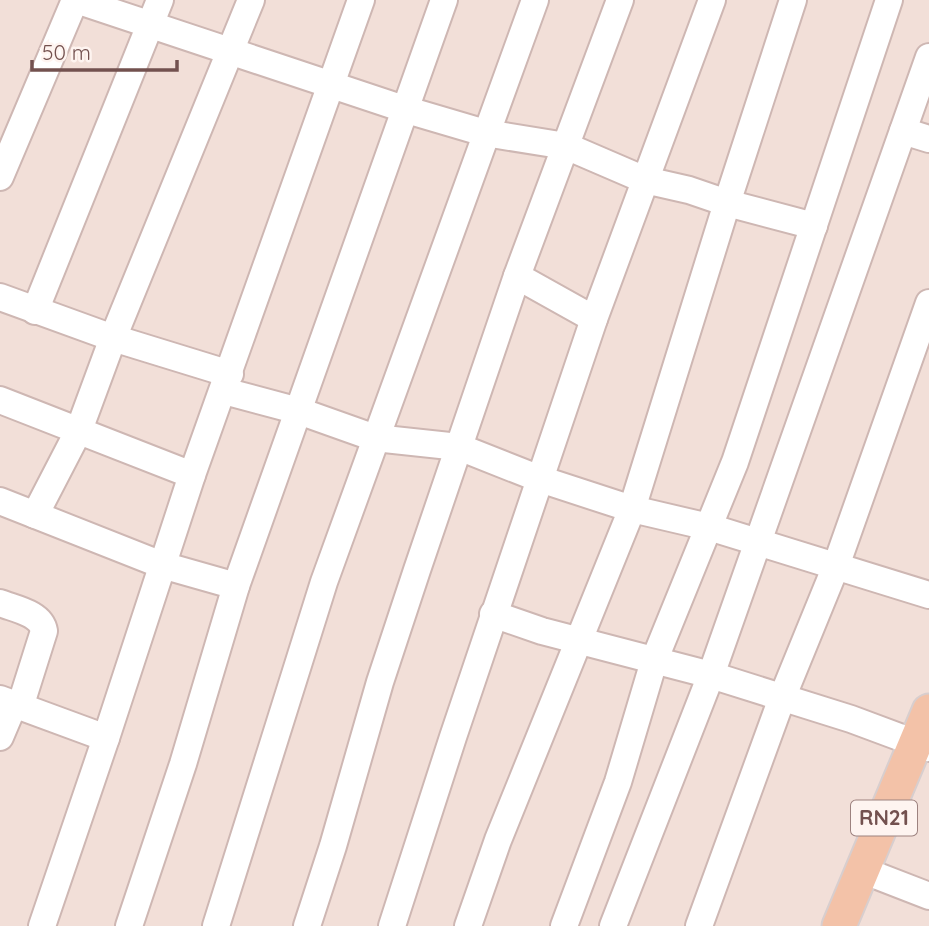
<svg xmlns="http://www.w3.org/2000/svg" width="929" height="926" viewBox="0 0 929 926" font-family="Quicksand,sans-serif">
<rect width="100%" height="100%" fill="#fbefe9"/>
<!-- residential -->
<rect fill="#f2dfd8" x="0" y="0" width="929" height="926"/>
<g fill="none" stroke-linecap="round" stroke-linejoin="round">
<defs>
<g id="minor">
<path d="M76 0 407 110 485 133 566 146 645 180 689 190 727 203 814 226"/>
<path d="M903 131 929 139"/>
<path d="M0 177 75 0"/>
<path d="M517 276 594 319"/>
<path d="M0 297 113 338 230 374"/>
<path d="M35 311 160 0"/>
<path d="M224 391 299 411 375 438 459 447 540 479 632 509 709 527 929 595"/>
<path d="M0 400 192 475"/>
<path d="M0 501 162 565 236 586"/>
<path d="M35 515 79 430 113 338 251 0"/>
<path d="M0 603C15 609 41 613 44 631L20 707"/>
<path d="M493 614 542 631 711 675 851 719 929 748"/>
<path d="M0 699 106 738"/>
<path d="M0 737 14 704"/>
<path d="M862 870 929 896"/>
<path d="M42 926 106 738 192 475 361 0"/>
<path d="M129 926 183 764 236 586 444 0"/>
<path d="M216 926 324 582 535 0"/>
<path d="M307 926 333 846 380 682 417 570 517 276 620 0"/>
<path d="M392 926 453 737 594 319 712 0"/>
<path d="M468 926 498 840 632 509 727 203 793 0"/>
<path d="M564 926 618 782 654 661 735 462 889 0"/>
<path d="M613 926 711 675 929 57"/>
<path d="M699 926 782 698 836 566 929 303"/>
</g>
<path id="major" d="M839 926 929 711"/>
</defs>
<!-- minor casing -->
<use href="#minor" stroke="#ceb7b3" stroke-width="30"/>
<!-- major casing -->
<use href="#major" stroke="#d8cece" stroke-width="37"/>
<!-- minor -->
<use href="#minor" stroke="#fff" stroke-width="26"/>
<!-- major -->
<use href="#major" stroke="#f3c2a8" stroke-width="33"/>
</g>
<g text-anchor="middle" stroke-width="5" stroke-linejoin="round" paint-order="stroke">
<!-- shield labels -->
<rect fill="#fef4f0" stroke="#9d827f" stroke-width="2" x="851" y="800.5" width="66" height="35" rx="5"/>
<g font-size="21" font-weight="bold" fill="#73514f">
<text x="884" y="825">RN21</text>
</g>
</g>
<!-- scale -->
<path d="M32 60v10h145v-10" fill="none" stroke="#73514f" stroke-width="3.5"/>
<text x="42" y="60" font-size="21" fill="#73514f" stroke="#fef4f0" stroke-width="5" paint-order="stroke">50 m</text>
</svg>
